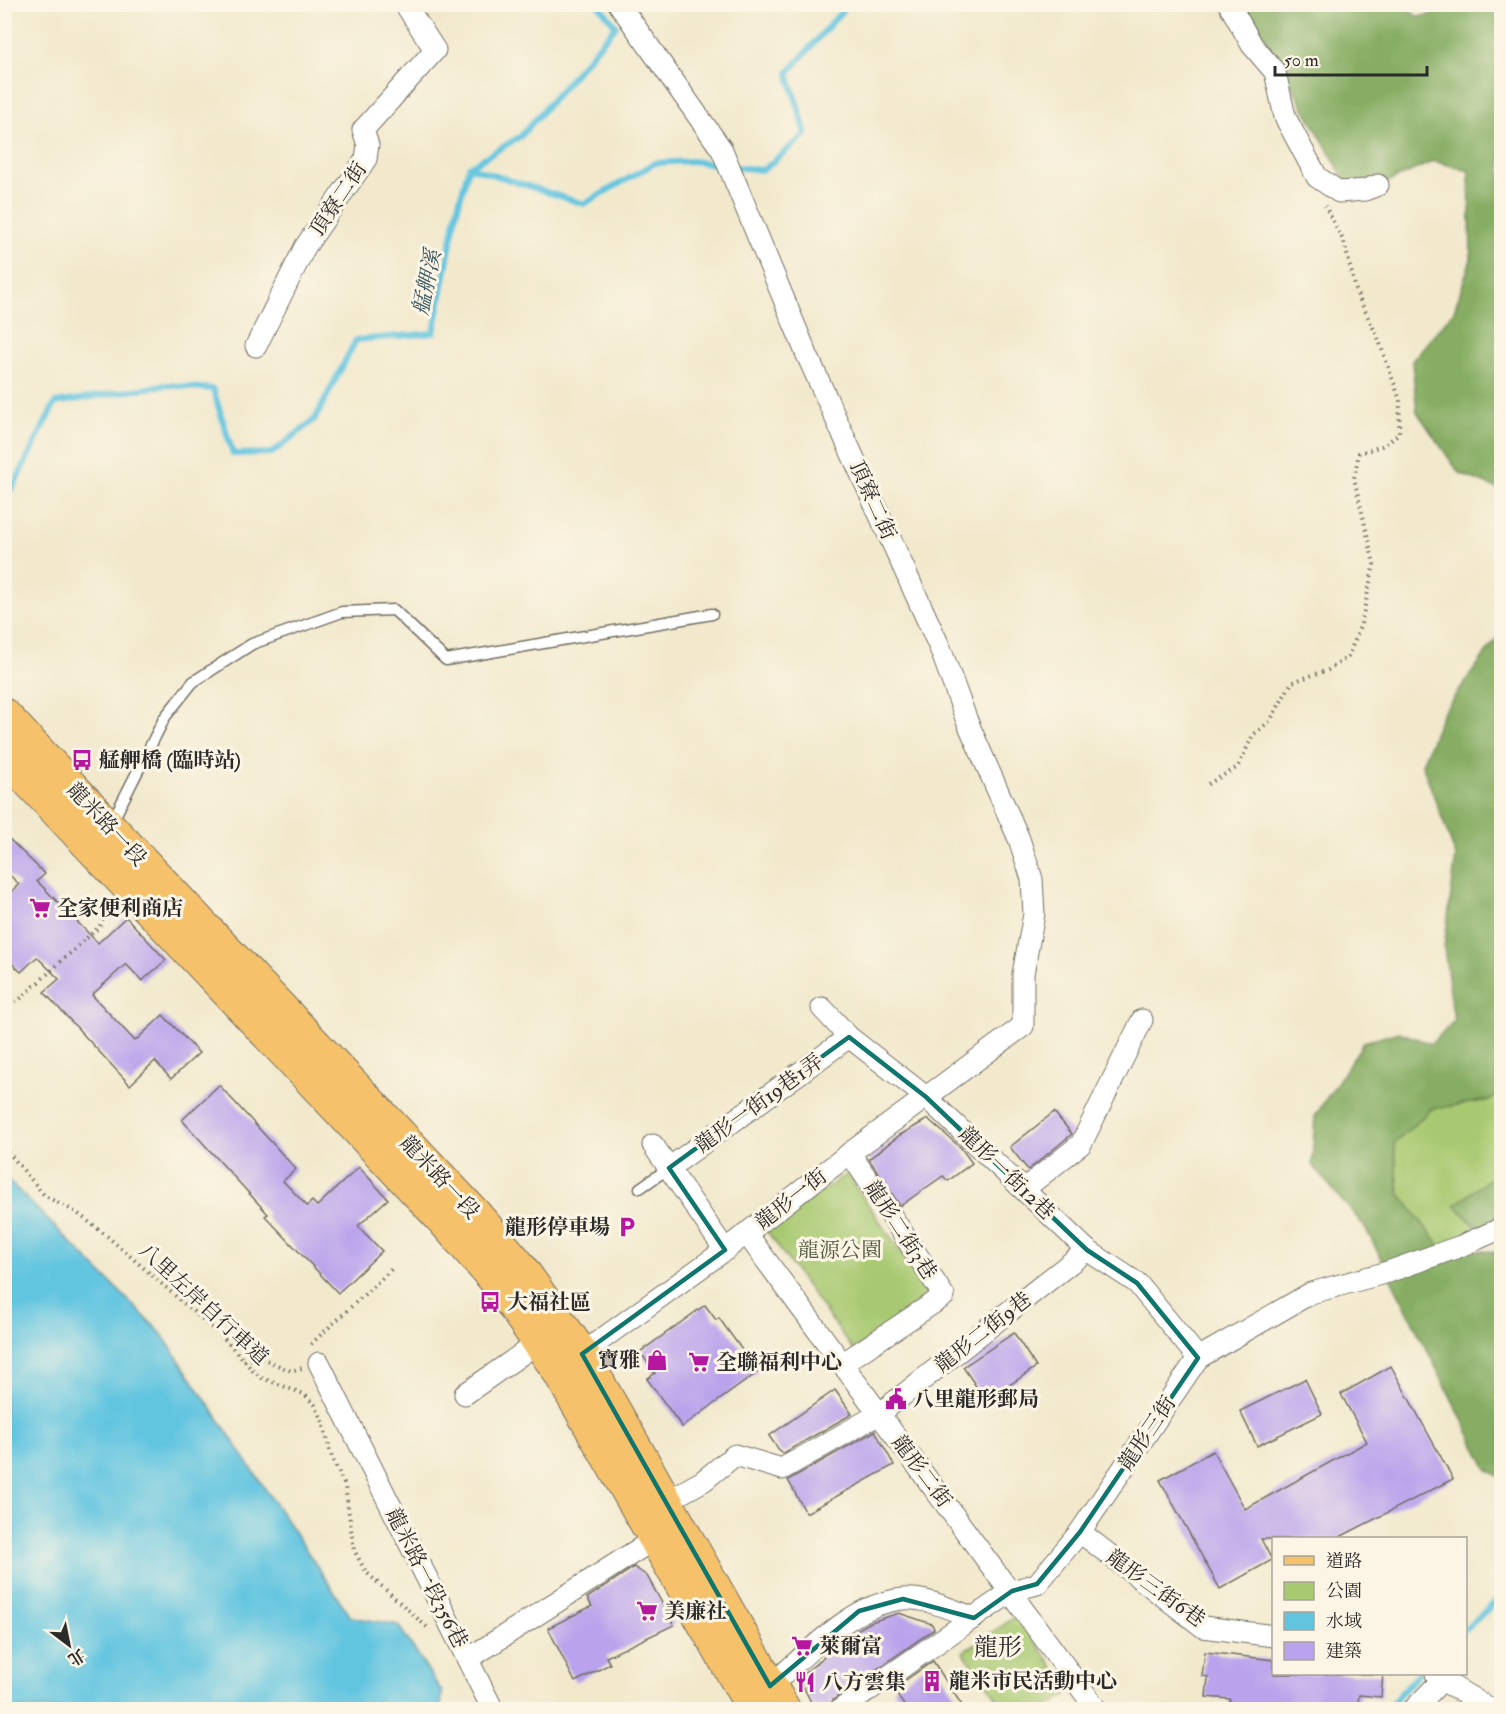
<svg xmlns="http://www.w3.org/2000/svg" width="1506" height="1714" viewBox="0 0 1506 1714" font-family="'IM FELL Double Pica','Noto Serif TC',serif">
<rect width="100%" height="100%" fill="#fcf5e5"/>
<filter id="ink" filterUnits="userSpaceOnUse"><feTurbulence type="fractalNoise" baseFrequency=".0167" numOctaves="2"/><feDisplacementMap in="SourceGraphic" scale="12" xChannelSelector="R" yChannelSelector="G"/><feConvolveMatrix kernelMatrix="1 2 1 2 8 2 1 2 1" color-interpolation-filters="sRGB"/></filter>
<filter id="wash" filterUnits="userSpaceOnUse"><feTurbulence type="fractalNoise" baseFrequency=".008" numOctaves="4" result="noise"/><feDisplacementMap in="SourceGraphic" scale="24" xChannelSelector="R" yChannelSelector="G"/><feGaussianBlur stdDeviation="1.35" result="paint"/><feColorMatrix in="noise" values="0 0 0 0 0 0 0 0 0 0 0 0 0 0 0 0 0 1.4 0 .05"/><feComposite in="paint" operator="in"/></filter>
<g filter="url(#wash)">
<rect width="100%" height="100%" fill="#f2e9cd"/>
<!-- green -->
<g fill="#a8c971" stroke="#6a7a4e" stroke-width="1.5">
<path d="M1501 1092V1170L1456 1205 1477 1228 1442 1249 1399 1193 1394 1143 1431 1109 1489 1100Z"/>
<path d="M847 1174 930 1294 854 1351 766 1230Z"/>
<path d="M1018 1615 1070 1692 1045 1709H1005L963 1652Z"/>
</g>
<!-- forest -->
<g fill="#86ad63" stroke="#586c47" stroke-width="1.5">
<path d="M1245 5H1403L1418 17 1471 5H1501V490L1459 473 1417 412 1412 361 1454 311 1471 259 1469 171 1434 161 1362 194 1348 185Z"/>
<path d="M1501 632V1092L1489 1100 1431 1109 1394 1144 1399 1193 1442 1249 1501 1252V1478L1487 1469 1365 1227 1312 1165 1315 1116 1364 1042 1399 1032 1431 1044 1454 1021 1444 948 1456 856 1422 764 1442 714Z"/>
<path d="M1501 1170V1234L1477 1228 1455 1205Z"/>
</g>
<!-- water -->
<path fill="#62c5e0" stroke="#467886" stroke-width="1.5" d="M4 1176 161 1333 351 1617 398 1625 442 1692 441 1709H5Z"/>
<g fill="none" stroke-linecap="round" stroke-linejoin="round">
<!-- stream -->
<g stroke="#62c5e0" stroke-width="6">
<path d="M469 167 521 136 616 26 598 4"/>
<path d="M735 167 763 170 806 134 788 73 848 4"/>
<path d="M4 495 13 487 55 403 166 385 213 389 233 454 272 453 315 419 356 340 434 333 457 210 469 167 584 204 655 163 693 161 722 165"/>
<path d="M1466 1629 1502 1596"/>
<path d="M1386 1710 1418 1674"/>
</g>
</g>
<g id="blocks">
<!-- building -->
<g fill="#baa2ec">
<path d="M4 834 45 874 37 881 98 943 126 917 166 960 142 981 126 964 92 995 135 1041 163 1015 199 1053 171 1079 155 1061 130 1085 44 992 59 979 37 957 21 972 4 956V899L19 884 4 870Z"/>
<path d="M219 1085 296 1169 283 1181 307 1206 312 1201 317 1206 359 1167 388 1199 358 1226 382 1251 338 1293 265 1216 268 1214 182 1120Z"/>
<path d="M1054 1112 1072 1134 1028 1170 1010 1147Z"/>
<path d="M928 1119 961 1148 972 1163 948 1181 943 1176 900 1206 869 1159 900 1135Z"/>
<path d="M705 1305 716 1320 719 1318 758 1372 682 1427 647 1379 655 1373 640 1352Z"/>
<path d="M1014 1333 1036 1367 986 1401 963 1367Z"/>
<path d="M1391 1366 1453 1479 1336 1539H1261L1272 1560 1220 1589 1160 1480 1213 1451 1245 1509 1367 1442 1341 1394Z"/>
<path d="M1305 1379 1322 1414 1257 1446 1240 1411Z"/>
<path d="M835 1390 852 1414 782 1454 769 1436Z"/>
<path d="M875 1431 894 1465 806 1513 788 1480Z"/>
<path d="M634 1567 647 1576 674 1625 606 1657 610 1664 575 1682 548 1628 592 1606 587 1598Z"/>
<path d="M899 1613 932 1624 934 1629 833 1700 828 1708 813 1706 799 1678 855 1631 871 1622Z"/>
<path d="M1205 1652 1274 1660V1674H1383L1381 1697 1359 1695 1357 1710H1229L1230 1699 1206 1697 1208 1677 1202 1676Z"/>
<path d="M933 1661 965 1710H907L893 1689Z"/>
</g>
</g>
</g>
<g filter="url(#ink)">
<use href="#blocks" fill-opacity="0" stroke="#716e64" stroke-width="1.5"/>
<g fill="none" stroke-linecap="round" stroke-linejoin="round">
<defs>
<g id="service">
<path d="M112 822 165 717 193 682 252 644 342 612 394 610 446 660 712 614"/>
<path d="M640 1188 669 1168"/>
</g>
<g id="minor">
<path d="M1229 4 1252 45 1275 72 1285 117 1317 177 1339 192 1365 190 1378 185"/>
<path d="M256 346 305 247 366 159 368 145 363 130 435 50 405 4"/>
<path d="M822 1008 849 1037 926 1097 1087 1250 1137 1283 1198 1358"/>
<path d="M653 1145 725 1250"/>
<path d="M669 1168 849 1037"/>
<path d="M1024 1189 1081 1144 1142 1020"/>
<path d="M746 1233 1097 1710"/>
<path d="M573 1360 725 1250 850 1153 1023 1026V974L1034 914 1032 879 1019 839 967 721 940 648 807 355 722 150 619 4"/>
<path d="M319 1363 493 1710"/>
<path d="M842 1364 944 1296 850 1153"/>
<path d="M465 1394 539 1342"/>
<path d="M665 1502 703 1481 735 1455 782 1469 879 1414 1087 1250"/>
<path d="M1080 1532 1203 1627 1274 1636"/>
<path d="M468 1659 656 1538"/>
<path d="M1436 1674 1442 1680 1492 1710"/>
<path d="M770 1686C809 1653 850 1604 903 1599 926 1597 952 1610 974 1618"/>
<path d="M840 1710 1012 1591 1037 1584 1080 1532 1198 1358 1311 1293 1388 1272 1461 1246 1502 1228"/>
<path d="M1413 1710 1442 1680"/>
</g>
<g id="primary">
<path d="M4 715 473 1212 517 1263 582 1354 784 1710"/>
<path d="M4 755 444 1221 497 1282 558 1370 754 1710"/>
</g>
</defs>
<!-- service casing -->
<use href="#service" stroke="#716e64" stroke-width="13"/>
<!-- minor casing -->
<use href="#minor" stroke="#716e64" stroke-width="23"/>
<!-- primary casing -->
<use href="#primary" stroke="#716e64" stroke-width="35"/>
<!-- path -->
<g stroke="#716e64" stroke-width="4" stroke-dasharray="1.5 4.5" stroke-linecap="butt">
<path d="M1208 784 1238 767 1253 735 1270 721 1292 682 1328 670 1348 657 1361 624 1374 564 1354 478 1359 453 1385 445 1399 433 1400 400 1378 338 1357 294 1344 242 1325 206"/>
<path d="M4 1006 19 1000 100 926 109 901"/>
<path d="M4 1147 45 1196 76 1212 107 1236 227 1341 253 1371 262 1378 304 1394 315 1405 323 1422 332 1458 345 1486 354 1550 366 1572 428 1628"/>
<path d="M311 1344 394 1267"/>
<path d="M244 1361 259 1357 291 1371 302 1368"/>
</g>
<!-- service -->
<use href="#service" stroke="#fff" stroke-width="10"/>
<!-- minor -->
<use href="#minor" stroke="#fff" stroke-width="21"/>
<!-- primary -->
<use href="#primary" stroke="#f5c16b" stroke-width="33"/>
</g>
</g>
<!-- marked area -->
<path fill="none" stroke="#0f766e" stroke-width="4.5" stroke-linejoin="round" d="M849 1037 926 1097 1087 1250 1137 1283 1198 1358 1080 1532 1037 1584 1012 1591 974 1618 903 1599 859 1611 770 1686 582 1354 725 1250 669 1168Z"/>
<!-- icons -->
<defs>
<symbol id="bus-bare" viewBox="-9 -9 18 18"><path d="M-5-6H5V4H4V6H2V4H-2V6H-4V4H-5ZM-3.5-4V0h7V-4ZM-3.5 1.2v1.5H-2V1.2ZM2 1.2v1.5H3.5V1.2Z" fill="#b5179e" stroke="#fcf5e5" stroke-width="2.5" paint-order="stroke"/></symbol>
<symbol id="supermarket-bare" viewBox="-9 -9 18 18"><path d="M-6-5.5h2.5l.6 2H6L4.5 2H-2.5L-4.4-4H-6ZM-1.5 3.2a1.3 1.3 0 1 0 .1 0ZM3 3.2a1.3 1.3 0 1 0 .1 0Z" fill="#b5179e" stroke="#fcf5e5" stroke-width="2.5" paint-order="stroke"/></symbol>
<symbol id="parking-bare" viewBox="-9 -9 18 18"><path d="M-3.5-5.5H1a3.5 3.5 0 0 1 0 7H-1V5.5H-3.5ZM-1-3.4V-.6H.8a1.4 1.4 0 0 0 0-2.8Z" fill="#b5179e" stroke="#fcf5e5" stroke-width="2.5" paint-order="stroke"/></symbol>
<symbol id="shop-bare" viewBox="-9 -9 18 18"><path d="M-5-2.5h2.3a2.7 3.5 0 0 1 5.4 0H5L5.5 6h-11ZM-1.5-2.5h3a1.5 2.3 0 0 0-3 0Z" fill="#b5179e" stroke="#fcf5e5" stroke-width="2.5" paint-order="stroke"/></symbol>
<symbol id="civic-bare" viewBox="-9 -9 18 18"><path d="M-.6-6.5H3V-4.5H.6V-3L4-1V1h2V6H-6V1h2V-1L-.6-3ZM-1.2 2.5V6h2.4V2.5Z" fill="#b5179e" stroke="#fcf5e5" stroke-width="2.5" paint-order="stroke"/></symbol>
<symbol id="building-bare" viewBox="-9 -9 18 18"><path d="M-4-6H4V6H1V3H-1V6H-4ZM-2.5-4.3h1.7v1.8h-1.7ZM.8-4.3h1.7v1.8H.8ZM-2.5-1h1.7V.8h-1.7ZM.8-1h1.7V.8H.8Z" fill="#b5179e" stroke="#fcf5e5" stroke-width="2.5" paint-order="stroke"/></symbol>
<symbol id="restaurant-bare" viewBox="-9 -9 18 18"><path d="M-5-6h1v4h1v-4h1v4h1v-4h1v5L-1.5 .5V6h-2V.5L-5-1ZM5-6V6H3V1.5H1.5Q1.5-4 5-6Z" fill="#b5179e" stroke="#fcf5e5" stroke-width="2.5" paint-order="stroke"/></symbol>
</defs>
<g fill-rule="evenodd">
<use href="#bus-bare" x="67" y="745" width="30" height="30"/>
<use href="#supermarket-bare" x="25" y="893" width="30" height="30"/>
<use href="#parking-bare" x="612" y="1212" width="30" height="30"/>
<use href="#bus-bare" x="475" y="1287" width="30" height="30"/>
<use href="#shop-bare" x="642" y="1345" width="30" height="30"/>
<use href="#supermarket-bare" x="684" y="1347" width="30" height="30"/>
<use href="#civic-bare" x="881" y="1384" width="30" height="30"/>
<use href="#supermarket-bare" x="632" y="1596" width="30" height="30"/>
<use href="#supermarket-bare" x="787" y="1631" width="30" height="30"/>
<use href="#building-bare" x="917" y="1666" width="30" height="30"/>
<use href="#restaurant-bare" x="790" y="1667" width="30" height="30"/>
</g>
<g text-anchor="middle" stroke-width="6" stroke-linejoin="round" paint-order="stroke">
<!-- street labels -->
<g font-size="21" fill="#2b2b2b" stroke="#fcf5e5">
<text transform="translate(338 199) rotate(-56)" y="7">頂寮二街</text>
<text transform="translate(873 500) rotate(66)" y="7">頂寮二街</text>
<text transform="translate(107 824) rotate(47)" y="7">龍米路一段</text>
<text transform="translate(759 1103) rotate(-36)" y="7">龍形一街19巷1弄</text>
<text transform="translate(1007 1173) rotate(44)" y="7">龍形一街12巷</text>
<text transform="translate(440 1177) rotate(47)" y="7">龍米路一段</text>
<text transform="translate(791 1199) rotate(-38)" y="7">龍形一街</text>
<text transform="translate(901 1230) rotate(57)" y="7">龍形二街3巷</text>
<text transform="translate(204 1304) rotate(43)" y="7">八里左岸自行車道</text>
<text transform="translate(983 1332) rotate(-38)" y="7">龍形二街9巷</text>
<text transform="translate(1147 1433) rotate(-56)" y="7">龍形三街</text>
<text transform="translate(922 1471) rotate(53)" y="7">龍形二街</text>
<text transform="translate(427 1578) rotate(63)" y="7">龍米路一段356巷</text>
<text transform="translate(1156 1588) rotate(36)" y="7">龍形三街6巷</text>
</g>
<!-- poi labels -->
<g font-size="21" font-weight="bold" fill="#2b2b2b" stroke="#fcf5e5" text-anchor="start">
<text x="99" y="767">艋舺橋 (臨時站)</text>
<text x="57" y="915">全家便利商店</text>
<text x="610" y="1234" text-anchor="end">龍形停車場</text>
<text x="507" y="1309">大福社區</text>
<text x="640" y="1367" text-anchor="end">寶雅</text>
<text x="716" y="1369">全聯福利中心</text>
<text x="913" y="1406">八里龍形郵局</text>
<text x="664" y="1618">美廉社</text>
<text x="819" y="1653">萊爾富</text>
<text x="949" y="1688">龍米市民活動中心</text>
<text x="822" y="1689">八方雲集</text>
</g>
<!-- park labels -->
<g font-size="21" fill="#505a40" stroke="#fcf5e5">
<text x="840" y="1257">龍源公園</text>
</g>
<!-- water labels -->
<g font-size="22" font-style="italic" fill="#3c5961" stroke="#fcf5e5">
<text transform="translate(426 282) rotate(-78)" y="8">艋舺溪</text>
</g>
<!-- quarter labels -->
<g font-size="24" fill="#2b2b2b" stroke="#fcf5e5">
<text x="998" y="1655">龍形</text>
</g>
</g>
<!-- margin -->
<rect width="1506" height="1714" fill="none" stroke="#fcf5e5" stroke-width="24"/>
<!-- legend -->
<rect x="1272" y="1537" width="195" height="138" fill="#fcf5e5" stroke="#a8a49b" stroke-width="1.5"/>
<rect x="1284" y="1556" width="30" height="9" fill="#f5c16b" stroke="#a8a49b" stroke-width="1.5"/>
<text x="1326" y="1567" font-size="18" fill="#2b2b2b">道路</text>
<rect x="1284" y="1582" width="30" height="18" fill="#a8c971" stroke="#a8a49b" stroke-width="1.5"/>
<text x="1326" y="1597" font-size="18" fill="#2b2b2b">公園</text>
<rect x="1284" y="1612" width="30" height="18" fill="#62c5e0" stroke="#a8a49b" stroke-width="1.5"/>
<text x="1326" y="1627" font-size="18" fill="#2b2b2b">水域</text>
<rect x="1284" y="1642" width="30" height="18" fill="#baa2ec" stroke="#a8a49b" stroke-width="1.5"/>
<text x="1326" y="1657" font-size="18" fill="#2b2b2b">建築</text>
<!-- north arrow -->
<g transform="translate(69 1645) rotate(148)" stroke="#fcf5e5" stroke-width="4.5" paint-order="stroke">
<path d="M0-4.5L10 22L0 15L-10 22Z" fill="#2b2b2b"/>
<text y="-9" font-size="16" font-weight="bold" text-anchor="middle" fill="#2b2b2b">北</text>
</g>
<!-- scale -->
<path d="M1275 66v9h152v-9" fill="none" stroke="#2b2b2b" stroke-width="3"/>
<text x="1284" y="66" font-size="18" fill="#2b2b2b" stroke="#fcf5e5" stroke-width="4.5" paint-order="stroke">50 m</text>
</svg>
